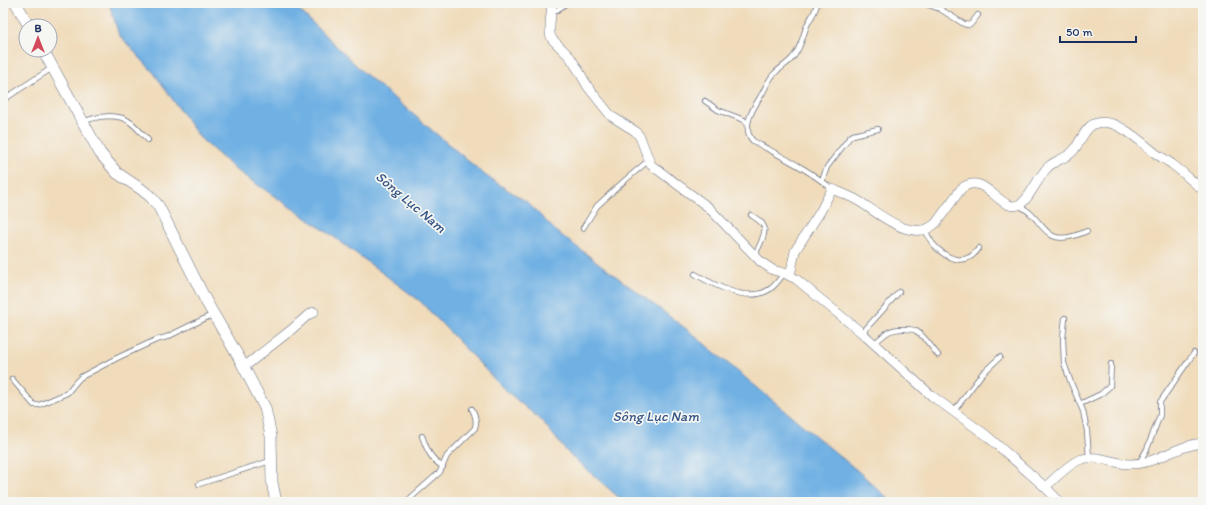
<svg xmlns="http://www.w3.org/2000/svg" width="1206" height="505" viewBox="0 0 1206 505" font-family="Itim,sans-serif">
<rect width="100%" height="100%" fill="#f6f6f2"/>
<filter id="ink" filterUnits="userSpaceOnUse"><feTurbulence type="fractalNoise" baseFrequency=".025" numOctaves="2"/><feDisplacementMap in="SourceGraphic" scale="8" xChannelSelector="R" yChannelSelector="G"/><feConvolveMatrix kernelMatrix="1 2 1 2 8 2 1 2 1" color-interpolation-filters="sRGB"/></filter>
<filter id="wash" filterUnits="userSpaceOnUse"><feTurbulence type="fractalNoise" baseFrequency=".012" numOctaves="4" result="noise"/><feDisplacementMap in="SourceGraphic" scale="16" xChannelSelector="R" yChannelSelector="G"/><feGaussianBlur stdDeviation="0.9" result="paint"/><feColorMatrix in="noise" values="0 0 0 0 0 0 0 0 0 0 0 0 0 0 0 0 0 1.4 0 .05"/><feComposite in="paint" operator="in"/></filter>
<g filter="url(#wash)">
<rect width="100%" height="100%" fill="#f0dcbb"/>
<!-- water -->
<path fill="#70b0e3" stroke="#4670a0" d="M109 3H292L363 72 486 176 527 202 557 232 689 331 859 472 892 502H624L567 452 543 422 503 388 420 301 330 234 236 170 199 137 154 73 119 35Z"/>
</g>
<g filter="url(#ink)">
<g fill="none" stroke-linecap="round" stroke-linejoin="round">
<defs>
<g id="service">
<path d="M817 3C816 12 811 17 807 25 803 36 801 47 794 56 789 63 781 67 775 73 769 78 766 87 762 94 754 107 740 127 753 141 780 156 808 169 832 189"/>
<path d="M923 3 940 9 964 24 968 25 971 24 978 15"/>
<path d="M551 14 567 3"/>
<path d="M3 100 52 68"/>
<path d="M705 101 718 110 744 120 748 124"/>
<path d="M83 122C96 116 118 113 130 122 137 127 142 134 148 140"/>
<path d="M822 181 827 167 850 137 853 135 878 129"/>
<path d="M1017 204C1023 208 1029 211 1033 216 1039 222 1045 232 1053 236 1063 241 1078 235 1087 231"/>
<path d="M751 215C754 217 761 221 763 225 768 232 758 248 755 255"/>
<path d="M583 228 597 206 623 182 649 160"/>
<path d="M925 230C927 234 930 240 933 244 946 259 966 268 979 248"/>
<path d="M695 274C714 285 748 304 770 289 776 285 780 279 784 273"/>
<path d="M1065 318 1063 338 1064 363 1071 383 1083 411 1087 431 1089 458"/>
<path d="M862 333 899 292"/>
<path d="M874 344C884 335 889 328 904 329 908 329 913 329 916 331 924 335 932 348 938 355"/>
<path d="M12 379 34 405H39L67 393 77 381 81 377 117 358 156 340 167 337 175 333 214 314"/>
<path d="M1080 404 1101 394 1110 386 1111 364"/>
<path d="M954 411 982 374 1000 357"/>
<path d="M422 436C427 450 430 458 443 467"/>
<path d="M1139 463 1147 449 1157 423 1160 415V402L1194 353"/>
<path d="M199 484 270 461"/>
<path d="M406 502 440 472 447 456 475 428C477 421 476 416 472 409"/>
</g>
<g id="minor">
<path d="M552 3 550 24V34L552 39 570 57 577 68 588 87 611 116 635 131 640 137 651 165 708 207 761 262 773 270 784 273 796 279 824 302 862 333 932 396 986 435 1045 487 1060 502"/>
<path d="M790 276 795 251 820 212 832 189C839 192 847 195 855 199 876 210 912 246 936 223L961 189C986 168 1001 218 1022 203 1030 197 1039 176 1047 168 1054 160 1067 159 1074 150 1081 141 1086 125 1097 123 1117 118 1141 142 1155 153 1160 157 1167 160 1173 165 1183 172 1193 182 1203 190"/>
<path d="M244 367 291 330 308 315 314 312"/>
<path d="M1045 487C1055 479 1067 465 1079 460 1096 453 1113 464 1130 464 1158 464 1176 445 1203 443"/>
</g>
<g id="tertiary">
<path d="M16 3 29 26"/>
<path d="M43 50 100 153 117 173 141 189 151 197 159 207 207 303 238 356 265 408 271 436 272 482 276 502"/>
</g>
</defs>
<!-- service casing -->
<use href="#service" stroke="#666c7f" stroke-width="6"/>
<!-- minor casing -->
<use href="#minor" stroke="#666c7f" stroke-width="10"/>
<!-- tertiary casing -->
<use href="#tertiary" stroke="#666c7f" stroke-width="12"/>
<!-- service -->
<use href="#service" stroke="#fff" stroke-width="4.5"/>
<!-- minor -->
<use href="#minor" stroke="#fff" stroke-width="9"/>
<!-- tertiary -->
<use href="#tertiary" stroke="#fff" stroke-width="11"/>
</g>
</g>
<g text-anchor="middle" stroke-width="3.5" stroke-linejoin="round" paint-order="stroke">
<!-- water labels -->
<g font-size="14" font-style="italic" fill="#355686" stroke="#f6f6f2">
<text transform="translate(411 202) rotate(40)" y="5">Sông Lục Nam</text>
<text x="656" y="421">Sông Lục Nam</text>
</g>
</g>
<!-- margin -->
<rect width="1206" height="505" fill="none" stroke="#f6f6f2" stroke-width="16"/>
<!-- north arrow -->
<g transform="translate(38 38)"><circle r="19" fill="#f6f6f2" stroke="#9ea6b7"/>
<path d="M0-3L7 15L0 10L-7 15Z" fill="#d1495b"/>
<text y="-6" font-size="11" font-weight="bold" text-anchor="middle" fill="#1b2f5e">B</text>
</g>
<!-- scale -->
<path d="M1060 36v6h76v-6" fill="none" stroke="#1b2f5e" stroke-width="2"/>
<text x="1066" y="36" font-size="12" fill="#1b2f5e" stroke="#f6f6f2" stroke-width="3" paint-order="stroke">50 m</text>
</svg>
